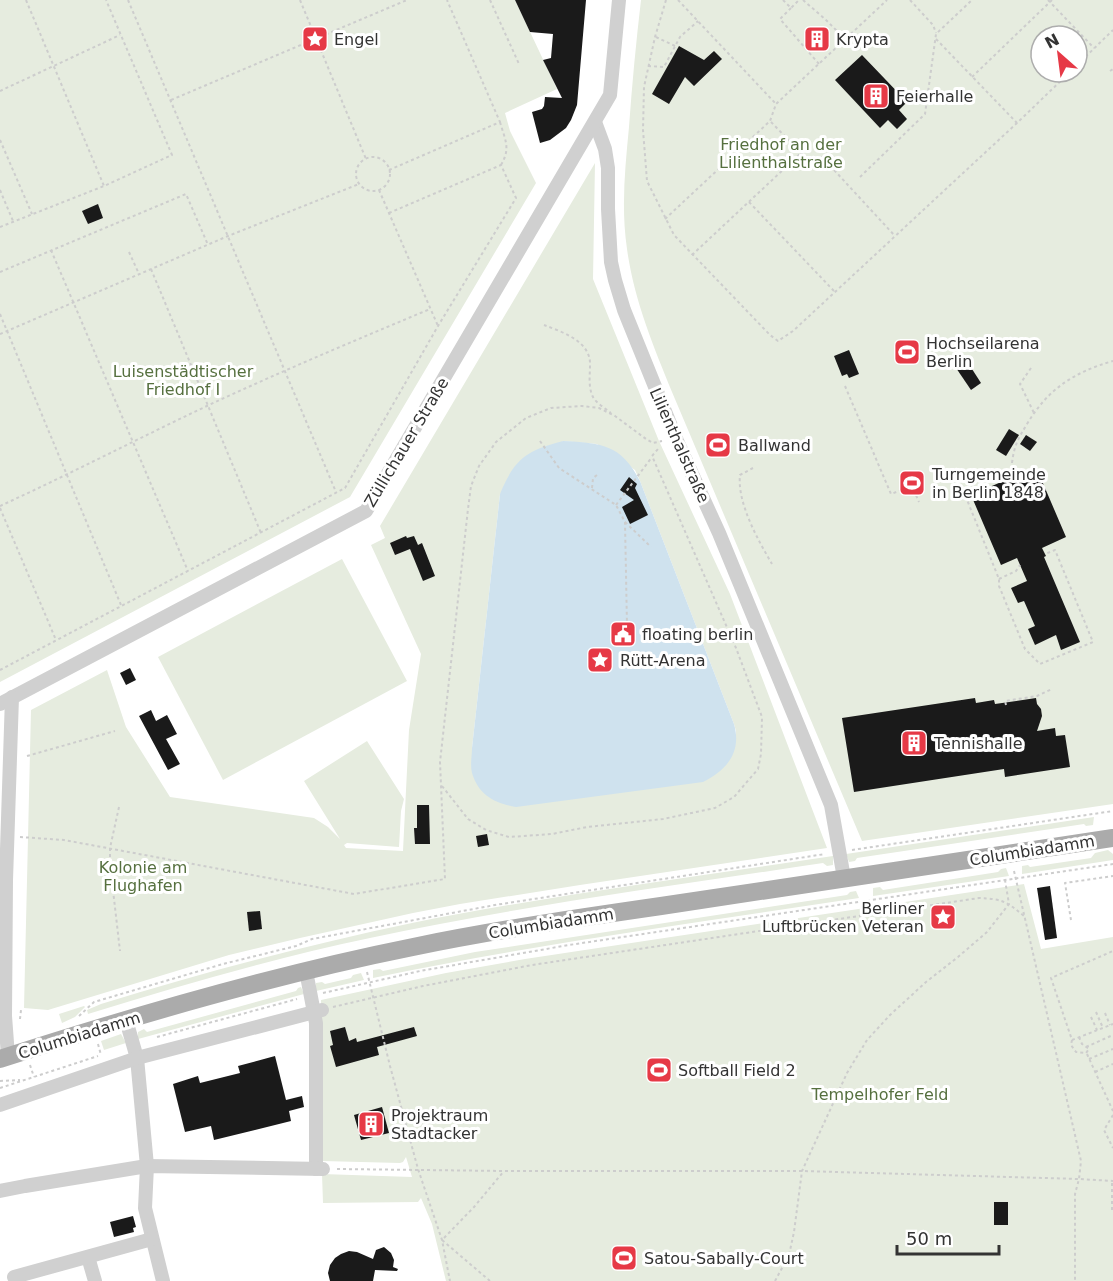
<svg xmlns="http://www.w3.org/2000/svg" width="1113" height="1281" viewBox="0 0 1113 1281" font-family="'DejaVu Sans',sans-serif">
<rect width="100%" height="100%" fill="#fff"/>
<!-- green -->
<g fill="#e6ecdf" fill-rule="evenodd">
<path d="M0 0H515L557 89 505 113 510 131 536 183 350 497 0 682Z"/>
<path d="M641 0H1113V804L862 841 672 392C653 345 634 300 627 249 621 208 625 168 629 127 632 85 636 42 641 0ZM1041 36H1077V72H1041Z"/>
<path d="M595 163 593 279 659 441 730 594 827 848 580 885 460 904 413 913 300 938 229 955 48 1010 24 1008 31 710 107 670 126 727 170 797 314 818 328 827 340 839 304 781 367 741 404 799 401 811 399 847 347 843 344 845 346 848 403 851 409 730 421 654 371 545 385 538 380 526ZM563 441 597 444 635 470 640 481 734 724 736 731 735 745 472 748 500 494Z"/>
<path d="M342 559 407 681 223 780 158 657Z"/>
<path d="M1094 817 1093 825 1086 826 1084 824 857 858 855 861 849 862 846 854Z"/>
<path d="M1108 850 1113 854V860L1022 874V866L1028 865 1030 867 1091 858 1095 853Z"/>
<path d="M833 856V865L827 866 823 863C672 886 520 906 370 938 275 958 181 985 88 1014L87 1010 101 1004C204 972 307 945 412 923 551 895 693 877 833 856Z"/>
<path d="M1006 868 1009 876 873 896V888L880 887 883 890 998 872 1001 869Z"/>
<path d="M1024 884 1041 949 1113 937V1281H446L432 1224 421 1198 418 1202 323 1203 322 1174 412 1177 406 1157 403 1162 400 1163 322 1161 321 1000 446 973 525 959Z"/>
<path d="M856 891 859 898C697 923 534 944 373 978V970L380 969 383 971 475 952 847 895 850 892Z"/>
<path d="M361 973 364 980 316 991V983L322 982 325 984 351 978 353 975Z"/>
<path d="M301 987 304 994 138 1039V1032L144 1029 147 1032 296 991 298 988Z"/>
<path d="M84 1006 85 1007 75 1017 62 1023 59 1014Z"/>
<path d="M121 1034 126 1043 104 1050 101 1041Z"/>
</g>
<!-- water -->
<path fill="#cfe2ee" d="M563 441C601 443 621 444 640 481L734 724C742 752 727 770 703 782L516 807C495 803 479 796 472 773 470 765 472 756 472 748L500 494C515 458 526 451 563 441Z"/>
<!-- building -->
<g fill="#1a1a1a">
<path d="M515 0H586L577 105 571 120 566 128 550 140 540 143 532 112 542 109 544 106 545 97 562 98 543 60 551 58 553 34 530 32Z"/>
<path d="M817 26 827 35 816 44 808 34Z"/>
<path d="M679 46 704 60 714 51 722 59 694 86 685 77 669 104 652 94Z"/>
<path d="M862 55 907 102 899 110 907 119 897 129 888 120 880 128 835 80Z"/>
<path d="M98 204 103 218 88 224 82 211Z"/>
<path d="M849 350 859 374 849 378 847 374 842 376 834 356Z"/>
<path d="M963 355 981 383 971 390 952 362Z"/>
<path d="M1009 429 1019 435 1006 456 996 450Z"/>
<path d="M1026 435 1037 442 1030 451 1020 444Z"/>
<path d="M1036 467 1066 537 1042 548 1046 556 1044 557 1080 642 1061 650 1056 635 1035 645 1028 629 1035 626 1024 601 1018 603 1011 588 1027 581 1017 558 1001 565 971 495Z"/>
<path d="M629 477 637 484 635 488 648 515 630 524 622 507 634 500 620 490Z"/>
<path d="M406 536 407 538 414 536 418 545 422 543 435 576 423 581 410 549 395 555 390 543Z"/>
<path d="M130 668 136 680 126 685 120 673Z"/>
<path d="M975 698 976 703 994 700 995 704 1036 698 1037 704 1041 709 1042 716 1037 731 1055 728 1056 736 1065 735 1070 767 1005 777 1004 769 854 792 842 718Z"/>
<path d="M151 710 156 721 167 715 177 734 166 739 180 764 168 770 139 716Z"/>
<path d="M417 805H429L430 844H415L414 828H417Z"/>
<path d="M487 834 489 845 478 847 476 836Z"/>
<path d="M1050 886 1057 938 1045 940 1037 888Z"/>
<path d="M260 911 262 929 249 931 247 912Z"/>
<path d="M345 1027 349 1041 356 1038 357 1042 414 1027 417 1036 377 1047 379 1055 336 1067 330 1046 333 1045 330 1031Z"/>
<path d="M275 1056 286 1100 302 1096 304 1107 289 1111 291 1121 214 1140 211 1126 185 1132 173 1084 198 1076 200 1083 240 1073 238 1066Z"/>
<path d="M382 1107 389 1133 361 1140 354 1115Z"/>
<rect x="994" y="1202" width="14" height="23"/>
<path d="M133 1216 136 1227 133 1228 134 1232 114 1237 110 1222Z"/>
<path d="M384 1247 391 1253 394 1260 393 1267 398 1269 397 1271 375 1270 373 1281H330L328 1273 330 1265 335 1258 341 1254 349 1251 357 1252 373 1259 376 1250Z"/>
</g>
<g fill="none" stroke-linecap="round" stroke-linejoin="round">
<!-- path -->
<g stroke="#cdcdcd" stroke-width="2" stroke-dasharray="3 3" stroke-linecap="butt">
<path d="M26 0 104 186"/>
<path d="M128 0 336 492"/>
<path d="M300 0 366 159"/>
<path d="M490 0 519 64"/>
<path d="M666 0 655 37 644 87 643 130 647 181 674 235 770 335 778 341 793 331 1017 123 1070 72"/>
<path d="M678 0 776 104"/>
<path d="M783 0 791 8 799 0"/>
<path d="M803 0 825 19 845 39"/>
<path d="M910 0 933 25 936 33"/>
<path d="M1048 0 1094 48"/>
<path d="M791 8 780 19 819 64"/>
<path d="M656 37 675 46"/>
<path d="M936 39 1017 123"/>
<path d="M1077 65 1113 30"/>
<path d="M648 66 664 67 680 37 698 21"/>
<path d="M1110 71 1113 69"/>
<path d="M972 77 1052 0"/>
<path d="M0 91 120 35"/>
<path d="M171 100 407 0"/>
<path d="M500 122C505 140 511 148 501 165"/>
<path d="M771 122 813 165 822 157 895 236"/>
<path d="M0 140 32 214"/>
<circle cx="373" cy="174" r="17"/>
<path d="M389 170 500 122 447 0"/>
<path d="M860 177 925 114 936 34 972 0"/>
<path d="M0 190 13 221"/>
<path d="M379 190 438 326"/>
<path d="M749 202 834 291"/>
<path d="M665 219 770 121 776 104 887 0"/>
<path d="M0 227 104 186 172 155 106 0"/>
<path d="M51 250 188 571"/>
<path d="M129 252 139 274"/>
<path d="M692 255 801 153"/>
<path d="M151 269 261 533"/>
<path d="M0 272 186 194 208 245"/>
<path d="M0 314 121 605"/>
<path d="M544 325C562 332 591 341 590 365 590 375 588 387 593 397 596 403 605 408 611 413"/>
<path d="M0 334 228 236 359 184"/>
<path d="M1031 368 1020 384 1034 413"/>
<path d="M845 386 891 494 912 486 919 502"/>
<path d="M540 441 559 468 616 505 625 522 627 626"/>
<path d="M1012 463C1014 446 1018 439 1027 424 1048 389 1074 372 1113 361"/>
<path d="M753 468 740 475C737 503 758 540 772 564"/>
<path d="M961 485 999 579V586L1025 649 1040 664 1093 642 1055 550 1045 554"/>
<path d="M592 488 593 478 597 475"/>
<path d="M616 505 652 457"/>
<path d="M0 506C70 474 139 438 209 405 282 371 356 340 430 309"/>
<path d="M0 508 56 640"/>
<path d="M625 522 651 547"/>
<path d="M999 579 1016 571 1020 565"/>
<path d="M0 670 345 488 438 326 516 198 501 165 389 213"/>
<path d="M1006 705 1005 701 1037 696 1052 689"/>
<path d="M27 756 115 731"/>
<path d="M442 786 468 819 486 830 509 837 552 834 587 827 663 819 715 808 734 797 758 769 761 754 762 717 736 648 652 456 658 449"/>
<path d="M119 807 110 848V864L120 951"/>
<path d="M20 837 64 840 354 894 445 879 440 762 468 509 471 486 479 466 496 442 526 418 551 408 582 406 599 408 615 416 646 439 653 443 662 441"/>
<path d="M852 850 1113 811"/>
<path d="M1014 871 1081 1161 1079 1179 1075 1194V1281"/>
<path d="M1071 920 1065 883 1113 876"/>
<path d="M367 972 390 1066 418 1169 442 1240 450 1281"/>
<path d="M323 993 420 971 569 945 1113 864"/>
<path d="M333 1007 423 986 532 965 979 898C1002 899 1006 901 1024 916"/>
<path d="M1096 1012 1103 1028"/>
<path d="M1105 1013 1110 1025"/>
<path d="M79 1016 94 1002 223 964 296 946 312 939 495 905 825 854"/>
<path d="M1091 1017 1097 1030"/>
<path d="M20 1019 21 1010"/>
<path d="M157 1037 297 999"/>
<path d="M1079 1037 1082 1044 1089 1049 1086 1053 1076 1052 1071 1045 1072 1040 1051 978 1113 951"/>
<path d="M1072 1040 1113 1024"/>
<path d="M98 1044 101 1055"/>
<path d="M1086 1047 1113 1035"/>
<path d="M1087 1054 1113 1111"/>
<path d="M1089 1059 1113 1049"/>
<path d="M30 1065 34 1077"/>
<path d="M1095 1072 1113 1064"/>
<path d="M0 1081 20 1080"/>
<path d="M0 1088 98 1056"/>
<path d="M1113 1115 1104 1130 1113 1148"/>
<path d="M337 1169 504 1171H802L1079 1179 1113 1181"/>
<path d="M1112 1210V1183"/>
<path d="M490 1281 442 1240 474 1207 504 1171"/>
<path d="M775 1281 789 1255 794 1232 802 1171 847 1073 867 1040 890 1015 926 982 958 957 987 932 1009 904 1005 880"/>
</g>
<!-- minor -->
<g stroke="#d0d0d0" stroke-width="14">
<path d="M595 122 605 149 608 168V209L611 262 615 280 624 310 677 441 719 533 831 805 844 878"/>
<path d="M0 704 366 511 610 95 619 0"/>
<path d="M306 971 316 1023V1169"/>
<path d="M126 1020 137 1058 147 1166 145 1208 163 1281"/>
<path d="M8 1056 5 1016 6 880 12 697"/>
<path d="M0 1105 137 1058 322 1010"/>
<path d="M0 1191 25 1186 147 1166 323 1169"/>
<path d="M88 1257 95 1281"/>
<path d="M14 1277 152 1239"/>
</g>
<!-- major -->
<path stroke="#ababab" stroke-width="18" d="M0 1059C136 1015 273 975 413 947 495 930 578 918 661 906 812 883 963 862 1113 838"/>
</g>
<!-- icons -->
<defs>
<symbol id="sight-square" viewBox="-11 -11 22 22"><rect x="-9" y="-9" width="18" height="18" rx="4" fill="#e63946" stroke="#fff"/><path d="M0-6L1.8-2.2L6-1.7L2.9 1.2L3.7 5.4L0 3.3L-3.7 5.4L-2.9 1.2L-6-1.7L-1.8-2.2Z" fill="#fff"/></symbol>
<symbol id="building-square" viewBox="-11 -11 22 22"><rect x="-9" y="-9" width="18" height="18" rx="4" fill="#e63946" stroke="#fff"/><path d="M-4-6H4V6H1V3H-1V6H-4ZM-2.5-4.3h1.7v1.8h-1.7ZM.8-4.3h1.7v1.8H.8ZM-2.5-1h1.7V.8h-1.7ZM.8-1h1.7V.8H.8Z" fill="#fff"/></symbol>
<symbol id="stadium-square" viewBox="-11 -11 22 22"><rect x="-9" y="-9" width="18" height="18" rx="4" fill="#e63946" stroke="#fff"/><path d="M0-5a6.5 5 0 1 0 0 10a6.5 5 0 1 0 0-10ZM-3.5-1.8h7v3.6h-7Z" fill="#fff"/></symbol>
<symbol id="civic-square" viewBox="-11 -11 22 22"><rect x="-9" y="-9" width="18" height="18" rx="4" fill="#e63946" stroke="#fff"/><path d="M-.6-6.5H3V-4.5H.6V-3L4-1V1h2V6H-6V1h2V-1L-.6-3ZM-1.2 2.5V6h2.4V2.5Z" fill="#fff"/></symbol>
</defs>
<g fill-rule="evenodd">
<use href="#sight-square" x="300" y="24" width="30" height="30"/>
<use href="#building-square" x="802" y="24" width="30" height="30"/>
<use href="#building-square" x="861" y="81" width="30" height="30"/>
<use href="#stadium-square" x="892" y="337" width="30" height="30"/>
<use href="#stadium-square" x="703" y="430" width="30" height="30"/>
<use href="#stadium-square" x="897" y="468" width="30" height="30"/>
<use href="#civic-square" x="608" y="619" width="30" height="30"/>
<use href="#sight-square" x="585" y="645" width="30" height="30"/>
<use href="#building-square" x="899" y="728" width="30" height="30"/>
<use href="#sight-square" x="928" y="902" width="30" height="30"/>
<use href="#stadium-square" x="644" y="1055" width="30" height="30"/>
<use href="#building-square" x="356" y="1109" width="30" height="30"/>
<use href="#stadium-square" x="609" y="1243" width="30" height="30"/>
</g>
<g text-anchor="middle" stroke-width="6" stroke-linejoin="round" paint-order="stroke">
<!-- poi labels -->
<g font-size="16" fill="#333" stroke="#fff" text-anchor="start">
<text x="334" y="45">Engel</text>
<text x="836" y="45">Krypta</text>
<text x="896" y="102">Feierhalle</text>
<text x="926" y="349">Hochseilarena<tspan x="926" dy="18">Berlin</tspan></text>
<text x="738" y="451">Ballwand</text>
<text x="932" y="480">Turngemeinde<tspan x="932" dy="18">in Berlin 1848</tspan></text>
<text x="642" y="640">floating berlin</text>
<text x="620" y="666">Rütt-Arena</text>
<text x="934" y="749">Tennishalle</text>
<text x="924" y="914" text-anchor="end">Berliner<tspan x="924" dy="18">Luftbrücken Veteran</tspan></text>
<text x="678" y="1076">Softball Field 2</text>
<text x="391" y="1121">Projektraum<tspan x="391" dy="18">Stadtacker</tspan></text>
<text x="644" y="1264">Satou-Sabally-Court</text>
</g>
<!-- park labels -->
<g font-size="16" fill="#56703f" stroke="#fff">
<text x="781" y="150">Friedhof an der<tspan x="781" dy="18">Lilienthalstraße</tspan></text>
<text x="183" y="377">Luisenstädtischer<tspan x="183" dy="18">Friedhof I</tspan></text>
<text x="143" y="873">Kolonie am<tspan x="143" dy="18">Flughafen</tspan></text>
<text x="880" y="1100">Tempelhofer Feld</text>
</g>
<!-- street labels -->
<g font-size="16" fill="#333" stroke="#fff">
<text transform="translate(406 442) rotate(-59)" y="6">Züllichauer Straße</text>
<text transform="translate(680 445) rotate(66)" y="6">Lilienthalstraße</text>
<text transform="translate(1032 850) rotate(-9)" y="6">Columbiadamm</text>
<text transform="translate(551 923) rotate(-9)" y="6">Columbiadamm</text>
<text transform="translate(79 1035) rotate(-17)" y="6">Columbiadamm</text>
</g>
</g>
<!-- north arrow -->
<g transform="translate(1059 54) rotate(332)"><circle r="28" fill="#ffffff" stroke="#adadad" stroke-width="1.5"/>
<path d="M0-4.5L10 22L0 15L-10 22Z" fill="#e63946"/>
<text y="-9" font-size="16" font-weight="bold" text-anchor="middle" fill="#333333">N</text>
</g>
<!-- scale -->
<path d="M897 1245v9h102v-9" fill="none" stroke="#333333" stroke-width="3"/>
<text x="906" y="1245" font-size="18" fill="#333333" stroke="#ffffff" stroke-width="4.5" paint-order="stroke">50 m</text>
</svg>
